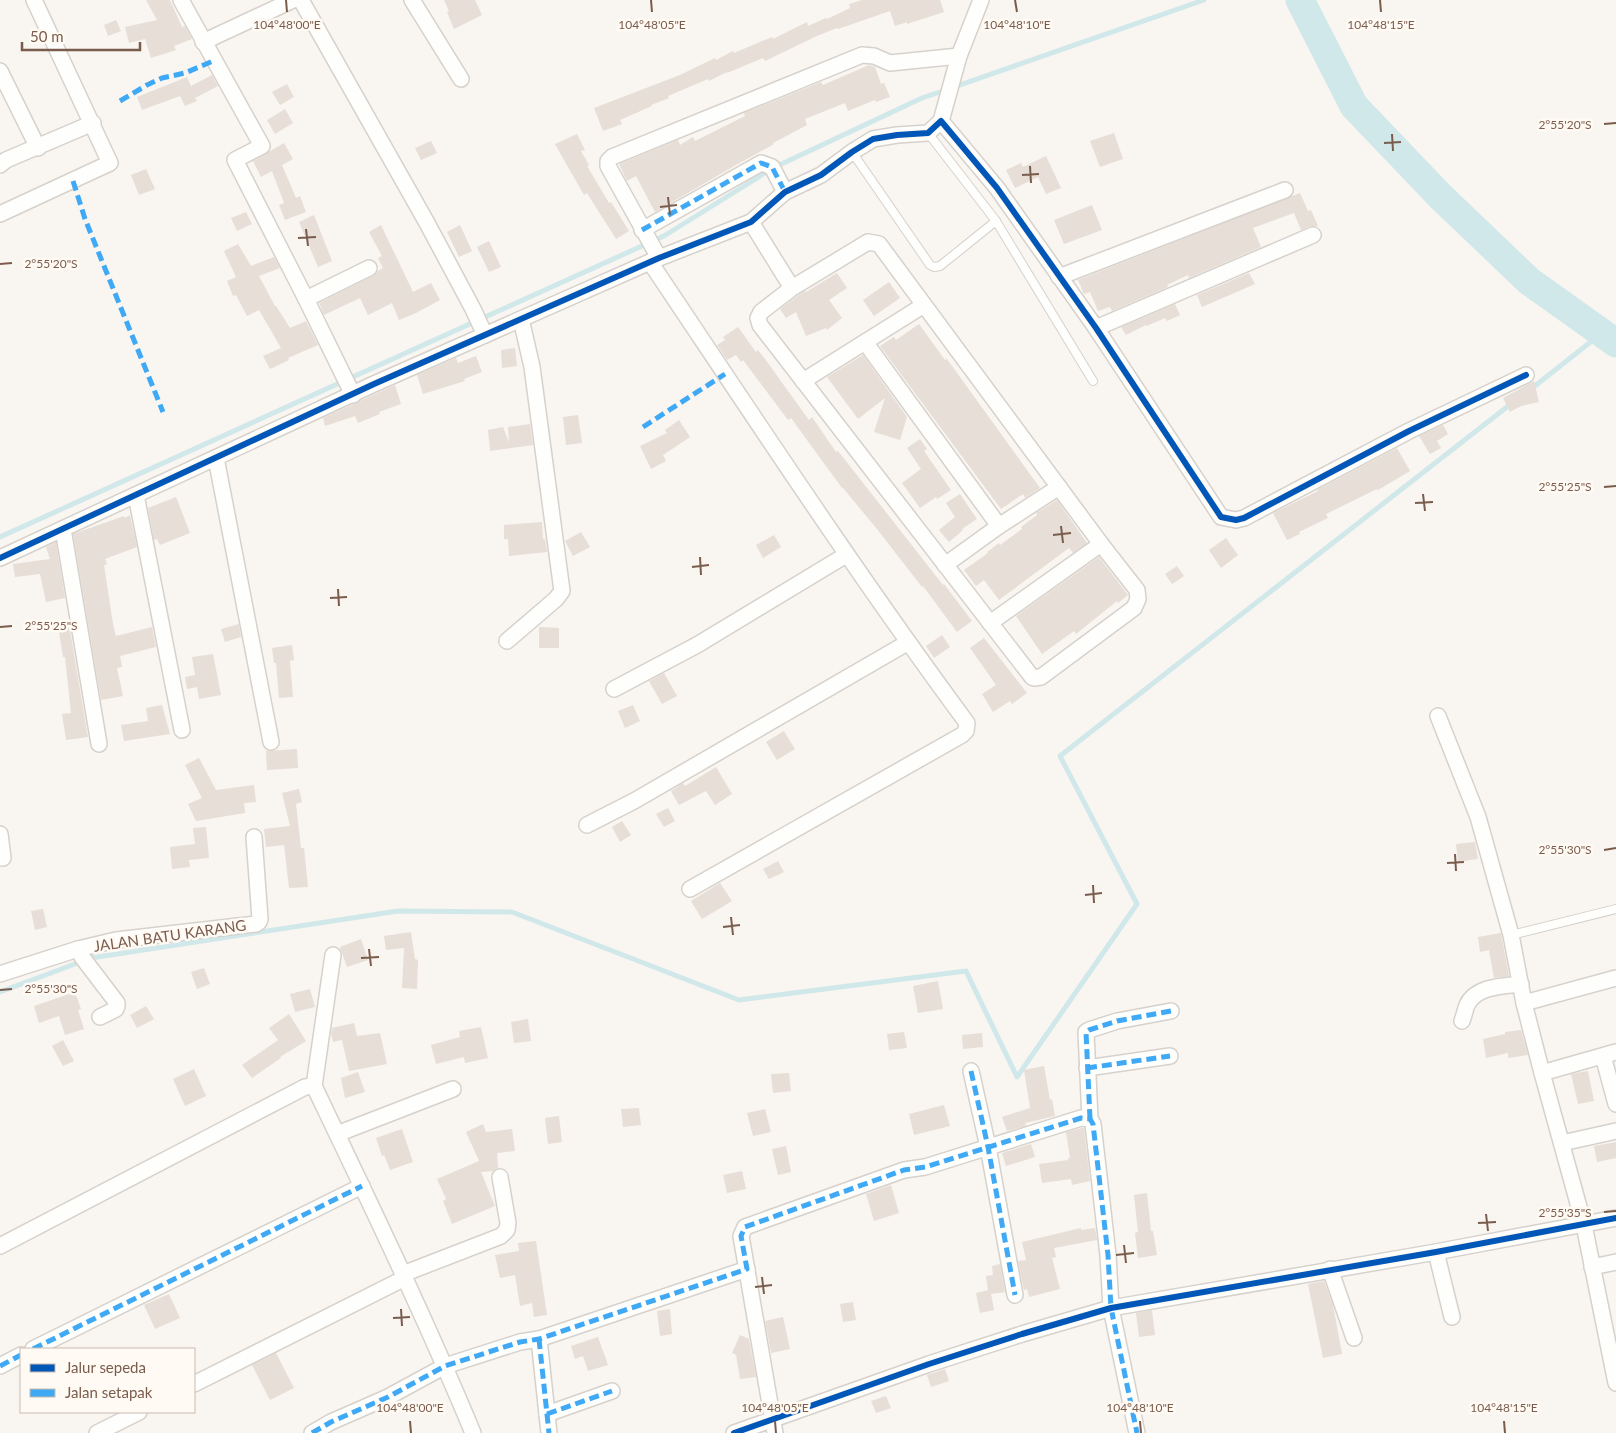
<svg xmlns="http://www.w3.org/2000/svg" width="1616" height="1433" viewBox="0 0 1616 1433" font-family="Lato,sans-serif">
<rect width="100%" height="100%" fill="#f9f5f0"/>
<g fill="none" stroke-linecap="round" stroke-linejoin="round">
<!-- stream -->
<g stroke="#d0e8ea" stroke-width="5">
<path d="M954 87 1204 0"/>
<path d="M1531 389 1602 333"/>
<path d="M0 537 664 236 773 168 922 98 946 90"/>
<path d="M0 992 91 958 398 911 512 912 739 1000 966 971 1017 1077 1137 904 1060 756 1512 403"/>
</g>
<!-- river -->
<path stroke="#d0e8ea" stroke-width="29" d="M1300 0 1354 106 1440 196 1529 281 1616 343"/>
</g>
<!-- building -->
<g fill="#e6ded7">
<path d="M146 0H170L182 27 185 26 192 39 174 46 176 50 151 58 145 39 129 43 125 27 157 20Z"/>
<path d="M444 0H475L482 15 454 29 447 12 449 11Z"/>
<path d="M862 0H940L944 12 907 24V22L895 26 890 11 838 29 837 28 817 36 765 61 763 58 727 73V72L709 81 708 79 668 96 669 98 651 105 652 106 620 120 622 124 603 131 594 108 680 75 715 58 716 60 733 51 734 53 772 37 773 39 807 22 808 26 826 18 827 19 850 8 849 4Z"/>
<path d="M116 20 121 31 108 36 104 25Z"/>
<path d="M869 65 875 67 881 84 884 83 890 97 876 102 875 100 848 111 845 103 805 119 807 125 773 143 774 144 736 165 655 212 636 176 627 181 619 164 678 140 680 145 693 137 695 141 745 116 744 113 821 82 823 85Z"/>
<path d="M212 75 218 86 195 98 197 101 185 106 180 96 142 110 137 97 187 77 191 86Z"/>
<path d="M287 84 294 97 280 105 272 92Z"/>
<path d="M285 109 293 123 275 134 267 120Z"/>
<path d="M1114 133 1123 159 1100 167 1090 141Z"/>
<path d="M577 134 585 150 581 151 589 165 587 166 609 203 611 202 629 231 616 239 587 193 584 195 555 144Z"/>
<path d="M431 141 437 153 421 160 415 148Z"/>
<path d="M284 143 293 159 282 165 296 198 300 196 306 212 285 220 279 205 284 203 272 171 261 177 253 161Z"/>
<path d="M1046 156 1061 188 1046 194 1038 177 1015 188 1006 170 1021 163 1023 167Z"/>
<path d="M146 169 155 189 139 195 131 175Z"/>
<path d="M1300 193 1308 211 1311 210 1318 226H1310L1301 230 1294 213 1253 228 1261 247 1189 278 1188 275 1167 285 1168 287 1112 311 1110 307 1098 311 1090 292 1084 294 1078 280Z"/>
<path d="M1092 205 1102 230 1064 244 1054 220Z"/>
<path d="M246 212 252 224 237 231 231 218Z"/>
<path d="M314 215 332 261 318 267 299 222Z"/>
<path d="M381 225 413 292 431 283 440 300 416 313 399 320 392 303 368 315 360 298 324 315 319 303 373 276 378 271 383 268 378 258 382 256 369 232Z"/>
<path d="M460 225 472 251 459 257 447 232Z"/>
<path d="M489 241 501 267 489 272 477 247Z"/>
<path d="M238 244 251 266 274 257 280 268 259 276 275 306H276L290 328 306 321 318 345 288 358 289 360 270 369 263 356 281 348 259 310 247 316 236 295 233 296 227 281 236 277 224 251Z"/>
<path d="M837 273 847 288 829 300 842 318 827 330 826 328 806 336 796 312 786 318 780 309 797 296 805 291 806 292Z"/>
<path d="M1249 273 1255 284 1202 307 1197 295Z"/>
<path d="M889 282 900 298 874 316 863 300Z"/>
<path d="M1175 304 1180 315 1167 321 1165 318 1147 326 1146 325 1126 335 1121 327Z"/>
<path d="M919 324 945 360 947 359 1040 488 1025 498 1023 494 1001 509 880 346 894 337 896 340Z"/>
<path d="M738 327 756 352 758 350 765 359 809 420 812 417 836 452 838 451 943 585 944 584 972 621 957 632 923 586 922 587 877 529 843 488H842L791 418 788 420 743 360 741 362 736 355 727 360 717 345 725 340 723 337Z"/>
<path d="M515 348 517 366 502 368 501 350Z"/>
<path d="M863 355 907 417 900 440 874 432 885 398 858 419 827 377Z"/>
<path d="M476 356 482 372 464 379 465 381 423 394 417 375 456 358 458 363Z"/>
<path d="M1534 381 1539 402 1521 406 1510 412 1503 398Z"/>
<path d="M395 385 401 404 379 412 380 414 358 423 355 416 325 426 323 418Z"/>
<path d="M578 415 582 443 566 445 563 417Z"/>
<path d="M679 420 690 437 663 455 666 461 651 469 640 446 667 433 665 430Z"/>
<path d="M530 424 533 445 490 451 488 430 503 427 509 442 508 427Z"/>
<path d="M1443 425 1448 434 1437 441 1441 448 1430 454 1419 436Z"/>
<path d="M920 439 927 449 924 451 951 490 937 499 936 497 920 508 902 483 921 469 907 448Z"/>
<path d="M1397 448 1410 471 1378 490 1377 489 1326 514 1328 518 1299 532 1300 534 1287 540 1273 513 1318 491 1317 490Z"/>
<path d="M960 494 977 519 962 529 963 530 949 542 939 530 955 517 946 503Z"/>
<path d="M176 497 190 533 160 545 157 539 154 540 148 508Z"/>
<path d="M1057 500 1087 543 1073 553 1069 548 999 600 984 580 976 586 964 570 988 553 987 552 999 543 1000 545 1022 529 1021 527 1037 515 1036 513Z"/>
<path d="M130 515 137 547 105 559 107 564 104 565 113 624 116 636 152 627 156 647 120 656 122 667 117 668 123 696 101 700 73 534 124 516 125 518Z"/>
<path d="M542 522 543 539H545L547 552 509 556 508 539H504V525Z"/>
<path d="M581 532 590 547 573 556 565 541Z"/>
<path d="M774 535 781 547 763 558 756 545Z"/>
<path d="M1226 538 1238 555 1221 568 1209 550Z"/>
<path d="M56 542 65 598 46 602 40 574 15 577 13 564 50 559 46 547Z"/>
<path d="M1099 557 1128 595 1118 603 1117 601 1076 634 1074 631 1042 654 1016 616Z"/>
<path d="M1177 566 1184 576 1172 584 1165 574Z"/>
<path d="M69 624 88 737 66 740 62 714 71 713 65 657H63L58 625Z"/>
<path d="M239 624 241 637 225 642 221 629Z"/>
<path d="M539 627 559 628V648H539Z"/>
<path d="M942 635 950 647 934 658 926 646Z"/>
<path d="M984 638 1027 693 1012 704 1010 701 993 712 982 694 996 685 970 648Z"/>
<path d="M292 645 294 660 290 661 293 697 279 698 276 663H274L272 648Z"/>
<path d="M213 654 221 695 199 699 197 687 187 689 185 677 195 675 192 657Z"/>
<path d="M664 673 677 696 662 704 649 681Z"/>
<path d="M162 705 170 734 124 741 121 725 148 721 146 708Z"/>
<path d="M633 705 640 721 625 728 618 711Z"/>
<path d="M784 731 795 749 777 760 766 742Z"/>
<path d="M297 749 298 768 267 770 266 751Z"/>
<path d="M199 758 216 790 254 785 256 802 244 803 245 813 196 821 188 804 202 798 185 765Z"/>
<path d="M716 767 732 794 715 805 706 791 679 805 671 791 683 783 685 786Z"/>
<path d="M299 789 302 802 296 804 301 848H304L308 887 289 888 284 845 266 847 264 829 290 826 282 793Z"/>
<path d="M668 808 675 821 664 827 656 814Z"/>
<path d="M622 821 631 835 620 842 612 827Z"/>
<path d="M206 827 209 858 189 860 190 867 172 869 170 847 195 844 193 828Z"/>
<path d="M1475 842 1478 859 1458 862 1456 844Z"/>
<path d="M778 861 784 872 769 879 763 869Z"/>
<path d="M720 883 732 901 702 919 691 901Z"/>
<path d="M43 909 47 927 35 930 31 911Z"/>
<path d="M411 932 415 959 418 960 417 989 402 988 404 948 386 950 384 936Z"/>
<path d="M1501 933 1509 976 1494 978 1489 950 1480 952 1478 937Z"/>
<path d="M361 939 368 960 347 967 340 947Z"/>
<path d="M204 968 210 984 197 989 191 972Z"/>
<path d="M938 981 943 1009 918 1013 913 986Z"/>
<path d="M310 989 315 1007 295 1012 290 994Z"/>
<path d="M75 992 81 1009 78 1010 84 1029 65 1035 59 1016 39 1023 34 1006Z"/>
<path d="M146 1006 154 1019 137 1028 130 1015Z"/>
<path d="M289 1014 306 1041 280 1057 281 1058 252 1078 242 1065 278 1040 269 1028Z"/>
<path d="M528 1019 531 1041 514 1043 511 1022Z"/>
<path d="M354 1023 357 1036 380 1033 387 1064 349 1071 342 1040 333 1042 331 1034 332 1028Z"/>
<path d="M481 1027 488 1058 465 1063 464 1057 436 1064 431 1045 460 1037 459 1031Z"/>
<path d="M1521 1030 1528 1055 1508 1058V1053L1486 1058 1483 1039 1505 1034V1032Z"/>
<path d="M904 1032 907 1048 889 1050 887 1034Z"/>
<path d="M982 1033 983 1047 963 1049 962 1035Z"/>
<path d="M63 1040 74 1061 63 1066 52 1046Z"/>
<path d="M1044 1066 1050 1100 1052 1099 1055 1116 1025 1123 1026 1126 1007 1131 1002 1117 1030 1108 1024 1070Z"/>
<path d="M194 1069 206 1096 185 1106 173 1079Z"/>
<path d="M1588 1071 1594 1101 1578 1104 1571 1074Z"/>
<path d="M358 1072 365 1092 345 1098 341 1078Z"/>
<path d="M789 1073 791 1091 773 1093 771 1074Z"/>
<path d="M944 1105 950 1126 914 1135 909 1114Z"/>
<path d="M639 1108 641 1125 623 1127 621 1109Z"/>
<path d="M765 1109 771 1132 753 1136 747 1113Z"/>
<path d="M559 1116 562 1142 548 1144 545 1118Z"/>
<path d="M483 1124 486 1132 512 1129 515 1151 497 1153 498 1168 493 1171 481 1172 495 1206 452 1224 443 1201 446 1199 437 1179 479 1161 466 1132Z"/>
<path d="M1082 1128H1084L1090 1181 1072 1185 1071 1179 1042 1183 1039 1164 1068 1160V1158H1070L1066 1132Z"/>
<path d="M402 1129 413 1162 390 1170 384 1155 382 1156 376 1138Z"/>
<path d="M1616 1142V1158L1597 1162 1594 1146Z"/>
<path d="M1031 1144 1035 1157 1006 1166 1002 1153Z"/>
<path d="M786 1146 791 1172 778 1175 772 1149Z"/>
<path d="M742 1171 746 1189 727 1193 723 1175Z"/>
<path d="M891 1185 899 1213 874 1221 866 1194Z"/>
<path d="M1147 1193 1151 1231H1153L1157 1255 1138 1258 1135 1233 1138 1232 1134 1195Z"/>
<path d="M1081 1228V1230L1095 1228 1097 1240 1054 1248 1056 1257 1052 1258 1060 1289 1029 1297 1027 1289 1024 1290 1018 1261 1026 1260 1022 1242Z"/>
<path d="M536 1241 547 1315 534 1317 532 1303 520 1306 515 1275 500 1278 495 1255 519 1251 518 1243Z"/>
<path d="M1000 1264 1005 1292 991 1294 994 1310 980 1313 976 1293 988 1290 986 1276 993 1275 992 1266Z"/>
<path d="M1324 1281 1333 1305 1342 1354 1323 1358 1308 1284Z"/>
<path d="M169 1294 180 1318 155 1329 144 1305Z"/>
<path d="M853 1302 856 1320 843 1322 840 1304Z"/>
<path d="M670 1309 672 1334 660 1336 657 1311Z"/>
<path d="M1152 1310 1155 1335 1139 1337 1136 1313Z"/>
<path d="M783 1317 790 1349 771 1353 765 1321Z"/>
<path d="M740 1335 749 1339 756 1377 740 1379 736 1355 732 1353Z"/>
<path d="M598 1337 608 1365 588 1371 583 1356 575 1359 571 1346Z"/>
<path d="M276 1353 294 1388 270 1400 252 1365Z"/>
<path d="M945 1369 949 1381 931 1387 927 1375Z"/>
<path d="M886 1396 891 1408 876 1413 871 1401Z"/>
</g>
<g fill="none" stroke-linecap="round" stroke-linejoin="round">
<defs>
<g id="service">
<path d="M928 133 996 221 1093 381"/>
<path d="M852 152 930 265 934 267 940 266 996 221"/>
<path d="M1511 935 1616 909"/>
</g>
<g id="minor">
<path d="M181 0 262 146 235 160 306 299 353 395"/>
<path d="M301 0 427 223 473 309 485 335"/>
<path d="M412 0 461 79"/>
<path d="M203 42 293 0"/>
<path d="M0 71 38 148"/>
<path d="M941 121 959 56 981 0"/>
<path d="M0 165 6 160 93 123"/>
<path d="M0 214 110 163 34 0"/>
<path d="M751 222 792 288 761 312 758 318 760 325 1032 677 1034 678 1041 677 1134 608 1138 599 1137 590 1101 544 879 244 868 242 792 288"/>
<path d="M642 230 761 163 772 167 785 192"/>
<path d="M659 258 608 166V161L612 157 862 55 874 56 890 63 959 56"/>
<path d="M650 262C754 417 856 573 967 723L966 731 962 735 690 889"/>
<path d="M1059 277 1285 190"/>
<path d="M306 299 369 268"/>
<path d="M1096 328 1313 235"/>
<path d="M865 342 924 305"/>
<path d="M803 381 865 342 999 526"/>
<path d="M216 458 271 742"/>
<path d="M136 495 182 730"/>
<path d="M63 529 99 744"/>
<path d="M0 558 374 384 659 258 751 222 785 192 821 175 852 152 873 139 897 135 928 133 941 121 997 188 1096 328 1221 517 1236 520 1244 518 1409 431 1526 375"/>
<path d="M945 565 999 526 1059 487"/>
<path d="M990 623 1101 544"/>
<path d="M507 641 556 599 562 591 532 367 521 319"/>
<path d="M614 689 697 645 846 555"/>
<path d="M1438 716 1478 817 1511 935 1524 1003 1542 1073 1584 1225 1616 1383"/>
<path d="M587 825 634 801 907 643"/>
<path d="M0 834 3 858"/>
<path d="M78 949 82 957 117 1003V1006L116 1009 100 1017"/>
<path d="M0 974 78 949 116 940 256 924 259 922 260 919 254 837"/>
<path d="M1524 1003 1616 978"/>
<path d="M1462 1021C1464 1016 1465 1010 1467 1005 1476 986 1503 986 1521 984"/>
<path d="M1603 1056 1616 1104"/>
<path d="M1087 1068 1170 1056"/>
<path d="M971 1071 988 1147 1015 1295"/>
<path d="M1542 1073 1616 1052"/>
<path d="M314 1086 333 955"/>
<path d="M1090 1119 1086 1032 1089 1030 1117 1021 1171 1011"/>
<path d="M337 1134 453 1089"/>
<path d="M1562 1143 1616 1131"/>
<path d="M0 1246 305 1087 314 1086C369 1201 424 1315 473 1433"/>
<path d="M1436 1252 1452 1317"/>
<path d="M1592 1267 1616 1262"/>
<path d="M1330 1269 1354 1338"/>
<path d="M403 1274 501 1236 507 1230 508 1223 500 1177"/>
<path d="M539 1339 549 1433"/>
<path d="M33 1349 362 1186"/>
<path d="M0 1366 21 1355"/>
<path d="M194 1384 405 1278"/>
<path d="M547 1414 612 1391"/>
<path d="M97 1433 139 1412"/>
<path d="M312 1433 331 1422 388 1397 445 1366 520 1342 539 1339 747 1269"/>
<path d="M734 1433 929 1364 1022 1334 1111 1308 1436 1252 1616 1218"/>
<path d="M775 1433 741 1236 745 1227 904 1170 925 1167 1081 1118 1090 1119 1093 1124 1108 1255 1111 1308 1137 1433"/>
</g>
</defs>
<!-- service casing -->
<use href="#service" stroke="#d7d1cb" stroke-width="10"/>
<!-- minor casing -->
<use href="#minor" stroke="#d7d1cb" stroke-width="18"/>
<!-- service -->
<use href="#service" stroke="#fefefd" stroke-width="8"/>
<!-- minor -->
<use href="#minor" stroke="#fefefd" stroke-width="15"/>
<!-- quiet -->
<g stroke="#3fa9f5" stroke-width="5" stroke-dasharray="10 5" stroke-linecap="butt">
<path d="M120 101 147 85 162 78 185 73 213 61"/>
<path d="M73 181 85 219 163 412"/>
<path d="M642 230 761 163 772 167 785 192"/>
<path d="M643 427 725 374"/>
<path d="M1087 1068 1170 1056"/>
<path d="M971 1071 988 1147 1015 1295"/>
<path d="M1090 1119 1086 1032 1089 1030 1117 1021 1171 1011"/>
<path d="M539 1339 549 1433"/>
<path d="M33 1349 362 1186"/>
<path d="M0 1366 21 1355"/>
<path d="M547 1414 612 1391"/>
<path d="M312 1433 331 1422 388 1397 445 1366 520 1342 539 1339 747 1269 741 1236 745 1227 904 1170 925 1167 1081 1118 1090 1119 1093 1124 1108 1255 1111 1308 1137 1433"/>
</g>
<defs>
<g id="cycleway">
<path d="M0 558 374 384 659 258 751 222 785 192 821 175 852 152 873 139 897 135 928 133 941 121 997 188 1096 328 1221 517 1236 520 1244 518 1409 431 1526 375"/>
<path d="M734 1433 929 1364 1022 1334 1111 1308 1436 1252 1616 1218"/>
</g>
</defs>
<!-- cycleway casing -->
<use href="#cycleway" stroke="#fffaf3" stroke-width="9"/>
<!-- cycleway -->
<use href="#cycleway" stroke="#0057b8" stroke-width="6"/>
</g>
<!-- ticks -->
<path fill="none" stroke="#7a5c4d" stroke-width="2" d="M286 0 287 12M651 0 652 12M1015 0 1017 12M1380 0 1381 12M1604 124 1616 123M1392 134 1393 151M1384 143 1401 142M1030 166 1031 183M1022 175 1039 174M668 197 670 215M660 207 677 205M306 229 308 246M298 238 316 237M0 264 12 263M1604 487 1616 486M1423 494 1425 511M1415 503 1433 502M1061 526 1063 543M1053 535 1071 533M700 557 701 575M692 567 709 565M338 589 339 606M330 598 347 597M0 627 12 626M1604 850 1616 848M1455 854 1456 871M1447 863 1464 862M1093 885 1094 903M1085 895 1102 893M731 917 733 935M723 927 740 925M369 949 371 966M361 958 379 957M0 990 12 989M1604 1212 1616 1211M1486 1214 1488 1231M1478 1223 1496 1222M1124 1245 1126 1263M1116 1255 1134 1253M762 1277 764 1294M755 1287 772 1285M401 1309 402 1326M393 1318 410 1317M410 1421 411 1433M775 1421 776 1433M1140 1421 1141 1433M1504 1421 1505 1433"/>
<g text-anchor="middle" stroke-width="5" stroke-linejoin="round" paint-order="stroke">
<!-- street labels -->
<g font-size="15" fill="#7a5c4d" stroke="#fffaf3">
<text transform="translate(170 936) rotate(-8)" y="5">JALAN BATU KARANG</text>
</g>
</g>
<g font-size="12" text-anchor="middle" fill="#7a5c4d" stroke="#fffaf3" stroke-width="5" stroke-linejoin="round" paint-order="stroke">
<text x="287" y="29">104°48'00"E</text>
<text x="652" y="29">104°48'05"E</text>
<text x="1017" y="29">104°48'10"E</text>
<text x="1381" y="29">104°48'15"E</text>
<text x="1565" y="129">2°55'20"S</text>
<text x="51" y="268">2°55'20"S</text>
<text x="1565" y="491">2°55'25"S</text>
<text x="51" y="630">2°55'25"S</text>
<text x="1565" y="854">2°55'30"S</text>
<text x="51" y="993">2°55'30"S</text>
<text x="1565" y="1217">2°55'35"S</text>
<text x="410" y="1412">104°48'00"E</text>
<text x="775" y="1412">104°48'05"E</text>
<text x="1140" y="1412">104°48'10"E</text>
<text x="1504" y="1412">104°48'15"E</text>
</g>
<!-- legend -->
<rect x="20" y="1348" width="175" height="65" fill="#fffaf3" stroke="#cabbb1"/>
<rect x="30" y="1364" width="25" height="8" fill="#0057b8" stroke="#cabbb1"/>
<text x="65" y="1373" font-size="15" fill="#7a5c4d">Jalur sepeda</text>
<rect x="30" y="1389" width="25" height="8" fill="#3fa9f5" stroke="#cabbb1"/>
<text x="65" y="1398" font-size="15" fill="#7a5c4d">Jalan setapak</text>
<!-- scale -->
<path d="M22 42v8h118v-8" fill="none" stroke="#7a5c4d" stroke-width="2.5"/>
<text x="30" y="42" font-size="15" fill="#7a5c4d" stroke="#fffaf3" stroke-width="4" paint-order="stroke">50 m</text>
</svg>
